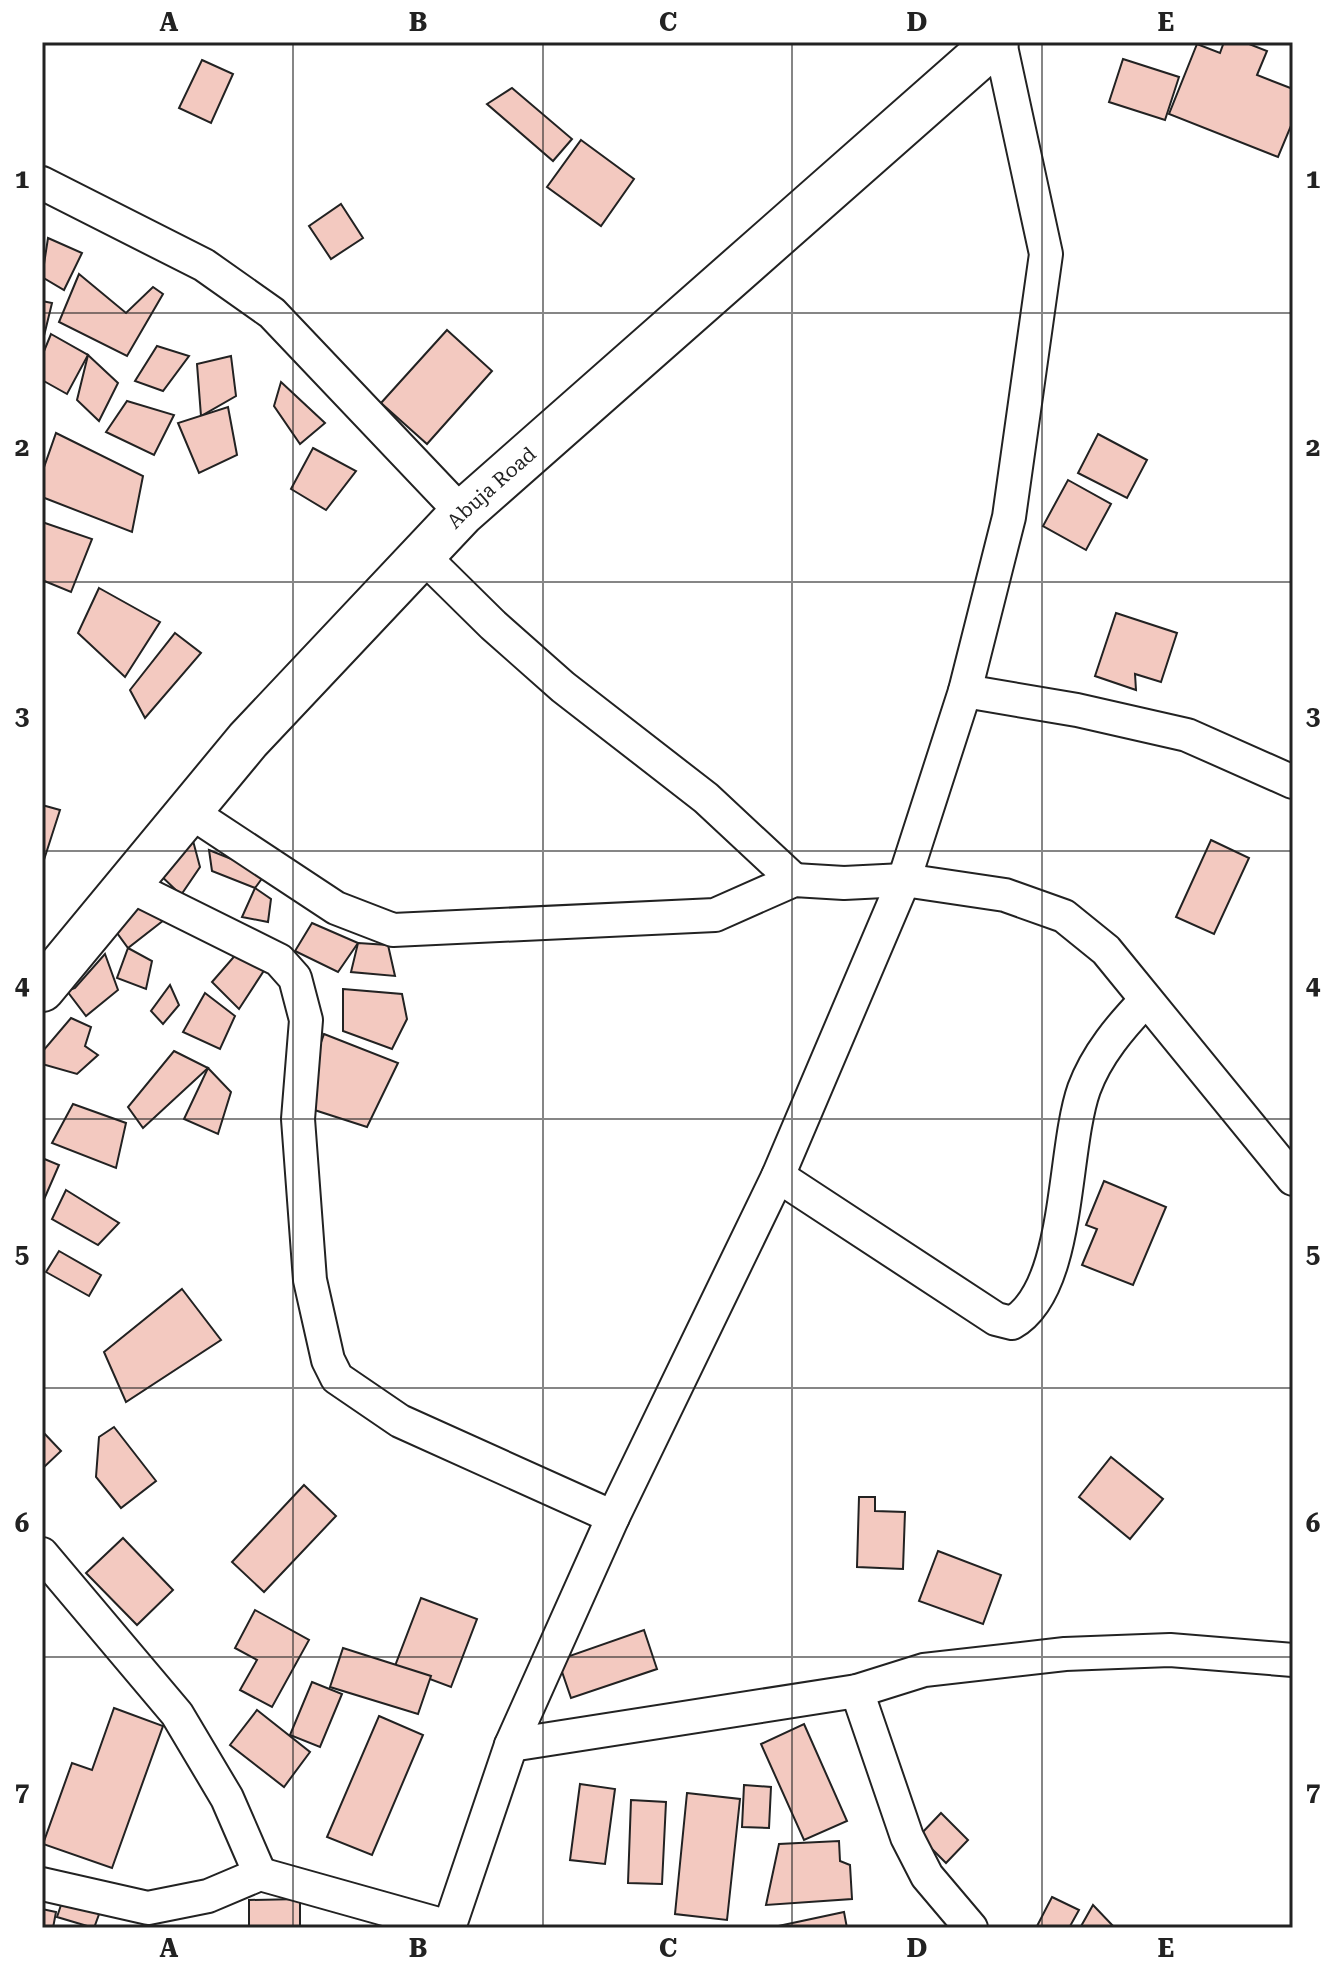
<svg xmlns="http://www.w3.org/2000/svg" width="1335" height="1970" viewBox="0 0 1335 1970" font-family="'Roboto Serif',serif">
<rect width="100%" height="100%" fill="#fff"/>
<!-- building -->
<g fill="#f3c9c0" stroke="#222" stroke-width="2">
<path d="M1224 42H1244L1267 51 1257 75 1293 89V121L1278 157 1169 114 1197 44 1220 53Z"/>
<path d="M1123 59 1179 77 1165 120 1109 102Z"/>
<path d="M202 60 233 74 211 123 179 108Z"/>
<path d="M512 88 572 139 553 161 487 104Z"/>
<path d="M581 140 634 179 601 226 547 187Z"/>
<path d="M341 204 363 238 331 259 309 226Z"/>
<path d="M48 238 82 253 64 290 42 277Z"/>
<path d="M79 274 126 313 153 287 163 294 127 356 59 322Z"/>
<path d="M42 301 52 303 42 344Z"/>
<path d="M447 330 492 371 427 444 381 403Z"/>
<path d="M51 334 88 355 67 394 42 380V356Z"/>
<path d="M157 346 189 356 163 391 135 381Z"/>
<path d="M88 355 118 383 99 421 77 400Z"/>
<path d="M231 356 236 396 201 416 197 364Z"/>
<path d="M281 382 325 423 300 444 274 406Z"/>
<path d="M127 401 174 415 154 455 106 432Z"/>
<path d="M228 407 237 455 199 473 178 423Z"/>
<path d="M56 433 143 476 132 532 42 497V473Z"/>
<path d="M1098 434 1147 460 1127 498 1078 473Z"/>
<path d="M313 448 356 471 326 510 291 489Z"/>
<path d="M1068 480 1111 504 1086 550 1043 526Z"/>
<path d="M42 522 92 539 71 592 42 580Z"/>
<path d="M99 588 160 622 125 677 78 633Z"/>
<path d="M1116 613 1177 633 1161 682 1135 674 1136 690 1095 676Z"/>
<path d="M175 633 201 653 145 718 130 690Z"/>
<path d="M42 805 60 810 42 866Z"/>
<path d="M192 837 200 867 181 895 154 869Z"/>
<path d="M1211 840 1249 858 1214 934 1176 917Z"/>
<path d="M209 850 266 873 255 888 212 871Z"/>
<path d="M255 888 271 899 268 922 242 917Z"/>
<path d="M139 899 164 920 128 948 112 926Z"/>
<path d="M312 923 358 943 338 972 295 951Z"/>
<path d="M358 943 388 945 395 976 351 972Z"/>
<path d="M128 948 152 961 146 989 117 978Z"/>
<path d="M238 952 265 969 239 1009 212 982Z"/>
<path d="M105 954 118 990 86 1016 67 991 75 988Z"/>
<path d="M170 985 179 1005 163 1024 151 1011Z"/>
<path d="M343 989 402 994 407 1019 392 1049 343 1031Z"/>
<path d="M205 993 235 1016 220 1049 183 1032Z"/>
<path d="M71 1018 91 1027 85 1046 98 1055 77 1074 42 1064V1052Z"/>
<path d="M324 1034 398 1063 367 1127 299 1105Z"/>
<path d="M174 1051 208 1068 143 1128 128 1107Z"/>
<path d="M208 1068 231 1092 218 1134 184 1119Z"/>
<path d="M73 1104 126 1123 116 1168 52 1143Z"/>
<path d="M42 1158 59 1165 42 1204Z"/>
<path d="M1104 1181 1166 1207 1133 1285 1082 1265 1097 1229 1086 1225Z"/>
<path d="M66 1190 119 1223 98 1245 52 1219Z"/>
<path d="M59 1251 101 1275 89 1296 46 1272Z"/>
<path d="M182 1289 221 1340 126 1402 104 1352Z"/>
<path d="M114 1427 156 1481 121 1508 96 1477 99 1437Z"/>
<path d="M42 1431 61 1451 42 1469Z"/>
<path d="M1111 1457 1163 1499 1130 1539 1079 1497Z"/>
<path d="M304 1485 336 1516 264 1592 232 1562Z"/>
<path d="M859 1497H875V1511L905 1512 903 1569 857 1567Z"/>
<path d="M123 1538 173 1590 137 1625 86 1573Z"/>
<path d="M938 1551 1001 1575 983 1624 919 1601Z"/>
<path d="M421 1598 477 1619 451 1687 395 1666Z"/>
<path d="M255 1610 309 1640 272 1707 240 1690 257 1660 235 1648Z"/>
<path d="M644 1630 657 1669 571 1698 558 1660Z"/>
<path d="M343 1648 431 1676 418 1714 330 1687Z"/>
<path d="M312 1682 342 1694 320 1747 290 1735Z"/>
<path d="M114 1708 163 1726 112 1868 43 1844 72 1763 92 1770Z"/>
<path d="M257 1710 310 1752 284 1787 230 1745Z"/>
<path d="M379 1716 423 1735 372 1855 327 1837Z"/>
<path d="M804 1724 847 1821 804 1840 761 1744Z"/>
<path d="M580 1784 615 1789 605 1864 570 1860Z"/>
<path d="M744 1785 771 1787 769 1828 742 1827Z"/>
<path d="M687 1793 740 1799 727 1920 675 1914Z"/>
<path d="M631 1800 666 1802 662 1884 628 1883Z"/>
<path d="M941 1813 968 1840 946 1863 919 1836Z"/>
<path d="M839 1841 840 1861 850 1865 852 1899 766 1905 779 1844Z"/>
<path d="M65 1893 102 1906 94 1928 57 1917Z"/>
<path d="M1052 1897 1079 1910 1069 1928H1036Z"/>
<path d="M300 1899V1928H249V1900Z"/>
<path d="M1093 1905 1115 1928H1080Z"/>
<path d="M42 1909 56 1912 53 1928H42Z"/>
<path d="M844 1912 847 1928H769Z"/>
</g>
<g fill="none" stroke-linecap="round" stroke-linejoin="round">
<defs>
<g id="minor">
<path d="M42 183 204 265 272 313 462 513"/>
<path d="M422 555 493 625 563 687 706 798 794 880"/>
<path d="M965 691 1077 710 1187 735 1293 782"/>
<path d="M189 811 336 908 393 930 715 915 794 880 844 883 904 880 1005 895 1064 916 1106 950 1293 1179"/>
<path d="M128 885 279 960 295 978 306 1020 298 1119 310 1280 328 1360 337 1378 400 1421 613 1517"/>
<path d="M778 1176 996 1319 1012 1323C1071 1289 1062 1152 1084 1089 1097 1054 1121 1026 1146 1000"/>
<path d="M42 1554 177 1714 227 1798 260 1874"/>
<path d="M857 1691 907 1837 927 1876 971 1928"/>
<path d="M511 1745 857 1691 924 1670 1065 1654 1170 1650 1293 1660"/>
<path d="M42 1884 148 1908 208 1896 260 1874 449 1927"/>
<path d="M449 1928 511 1745 613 1517 778 1176 904 880 965 691 1009 517 1046 254 1000 42"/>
</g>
<g id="primary">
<path id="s1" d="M42 989 248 740 462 513 996 42"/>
</g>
</defs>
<!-- minor casing -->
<use href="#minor" stroke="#222" stroke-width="36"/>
<!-- primary casing -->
<use href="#primary" stroke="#222" stroke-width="48"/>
<!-- minor -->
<use href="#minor" stroke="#fff" stroke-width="32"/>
<!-- primary -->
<use href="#primary" stroke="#fff" stroke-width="44"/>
</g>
<!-- grid -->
<path fill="none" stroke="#222" stroke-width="2" stroke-opacity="0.55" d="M293 42V1928M543 42V1928M792 42V1928M1042 42V1928M42 313H1293M42 582H1293M42 851H1293M42 1119H1293M42 1388H1293M42 1657H1293"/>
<g text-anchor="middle" stroke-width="6" stroke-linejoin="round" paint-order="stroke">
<!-- street labels -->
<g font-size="20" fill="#222" stroke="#fff">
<text dy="7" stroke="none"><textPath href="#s1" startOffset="674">Abuja Road</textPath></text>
</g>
</g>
<!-- border -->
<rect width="1335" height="1970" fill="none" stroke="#ffffff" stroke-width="88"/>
<rect x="44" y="44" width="1247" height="1882" fill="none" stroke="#222" stroke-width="3"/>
<g font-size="26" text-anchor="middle" font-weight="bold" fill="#222">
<text x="169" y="31">A</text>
<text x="418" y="31">B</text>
<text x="668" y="31">C</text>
<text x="917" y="31">D</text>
<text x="1166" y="31">E</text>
<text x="22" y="188">1</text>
<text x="1313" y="188">1</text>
<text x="22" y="456">2</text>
<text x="1313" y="456">2</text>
<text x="22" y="725">3</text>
<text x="1313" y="725">3</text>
<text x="22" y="994">4</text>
<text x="1313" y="994">4</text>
<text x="22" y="1263">5</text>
<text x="1313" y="1263">5</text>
<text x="22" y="1532">6</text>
<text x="1313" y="1532">6</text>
<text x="22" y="1801">7</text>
<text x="1313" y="1801">7</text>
<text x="169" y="1957">A</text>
<text x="418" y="1957">B</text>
<text x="668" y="1957">C</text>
<text x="917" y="1957">D</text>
<text x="1166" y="1957">E</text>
</g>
</svg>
